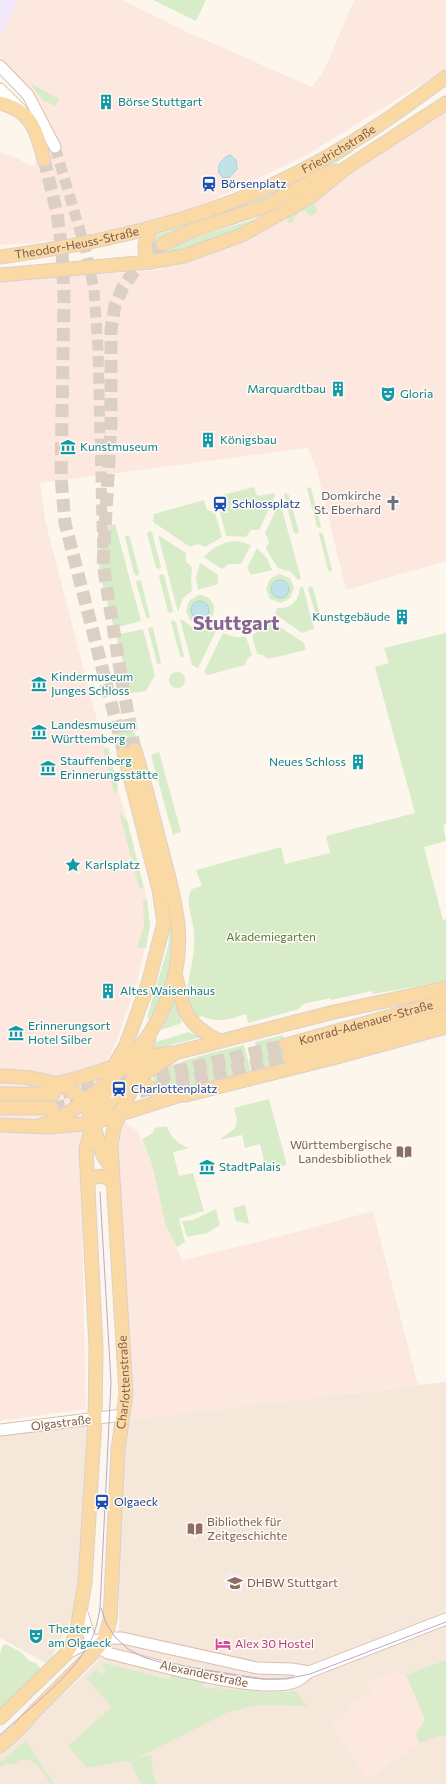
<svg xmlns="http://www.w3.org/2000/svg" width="446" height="1784" viewBox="0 0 446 1784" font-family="Commissioner,sans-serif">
<rect width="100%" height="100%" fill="#fdf6ec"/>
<!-- residential -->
<g fill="#f5e8da">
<path d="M446 1382V1784H0V1751L16 1738 87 1672 108 1649 119 1629V1576L126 1420Z"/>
<path d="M87 1419 81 1584 76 1606 71 1619 48 1664 0 1638V1428Z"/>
</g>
<!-- commercial -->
<g fill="#fde8e0">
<path d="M18 0H122L185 31 312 87 324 70 354 0H446V69L305 156 196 208 130 227 35 243 0 245V152L19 159 30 166H35V161L49 158 58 144 23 84 0 59V37Z"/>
<path d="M446 111V561L346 590 317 470 308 448 40 483 45 520 99 728 127 820 147 899 150 926 136 985 117 1040 105 1065 81 1178 86 1409 0 1421V281L158 270 242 241Z"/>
<path d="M125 1122 138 1132 152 1164 171 1235 182 1260 266 1240 373 1211 418 1385 126 1420 117 1167V1136Z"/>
<path d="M394 1672 406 1675 426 1719 416 1734 419 1743 367 1780 332 1724 350 1712 348 1706 372 1693 367 1682Z"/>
</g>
<!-- education -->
<g fill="#f3e8fa">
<path d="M0 0H18L0 37Z"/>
<path d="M229 1571 246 1578 241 1593 224 1587Z"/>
</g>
<!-- green -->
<g fill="#d8ecc9">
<path d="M153 0H206L196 21Z"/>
<path d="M30 83 59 99 56 106 43 101Z"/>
<path d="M352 151 353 152 296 188 214 220 212 217C261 198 307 176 352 151Z"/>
<path d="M312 201 317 209 316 214 310 216 305 211H301L295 216 293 222 288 223 287 218H285Z"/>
<path d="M268 215C231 234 196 248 155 255L150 252 149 244 159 234 201 221V224L164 247Z"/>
<path d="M254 487 257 496 275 493V496L259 530H251L246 537 226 536 220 512 226 504 223 495Z"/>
<path d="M308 487 311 488 321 526 320 528 317 527 307 489Z"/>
<path d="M286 493 289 495 299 532 297 534 294 533 284 495Z"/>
<path d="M204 500 207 510 215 513 222 537 205 547 198 544 190 547 153 522 154 514Z"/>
<path d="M280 502 301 579 298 580 291 572 278 568 266 549 269 542 265 533Z"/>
<path d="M115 524 141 621 114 628 99 572 101 546 97 529Z"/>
<path d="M150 531 152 532 161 567 160 569 156 568 147 533Z"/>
<path d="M320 532 323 534 332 570 331 572 328 570 319 534Z"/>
<path d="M126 535 130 537 139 573 138 576 134 574 125 537Z"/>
<path d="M158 535 186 553V562L192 567 191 579 192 591 183 598 178 612Z"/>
<path d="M238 541 251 545 241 564H229L222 569 204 557C213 547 224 541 238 541Z"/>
<path d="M257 548 267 558 272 570 251 575 247 568Z"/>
<path d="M200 563 218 575V584L198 590 196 578Z"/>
<path d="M161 574 164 575 173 611 171 613 168 612 159 576Z"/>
<path d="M279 574 290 578 294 588 290 598 281 603 270 599 266 589 270 579Z"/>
<path d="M138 580 141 581 150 617 149 619 146 617 136 582Z"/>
<path d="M310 586 313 588 321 618 320 620 317 619 308 589Z"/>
<path d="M300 587H303L314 629 302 633 275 614 277 608C291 609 299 601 300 587Z"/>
<path d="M198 595C212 595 219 608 210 619L200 624 190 620 186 611 189 601Z"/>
<path d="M180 619C192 624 194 637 212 624L217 629 198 668 192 665Z"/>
<path d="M172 620 176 622 184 656 183 658 180 656 171 622Z"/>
<path d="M271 621 304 643 306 650 268 659 263 655 257 654 252 635 263 629Z"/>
<path d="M150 627 153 628 161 662 160 664 157 663 148 629Z"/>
<path d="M143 629 155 675 146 691 131 693 116 635Z"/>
<path d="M223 633 235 637H246L252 655 247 659 245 665 208 675 204 672Z"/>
<path d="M446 633V824L443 825 446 841 424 847 443 920 446 919V981L373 994 372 991 331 1000V998L303 1004 299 1009 248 1023 246 1014C229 1019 218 1024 202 1016L196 1018 187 1002V994C189 973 196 953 194 932 193 918 184 901 192 889L202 886 196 870 281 847 285 864 330 853 326 836 415 813 375 667 389 663 384 648Z"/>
<circle cx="177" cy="680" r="8"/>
<path d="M122 725 129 726 135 734 140 749 118 754 115 740 116 729Z"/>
<path d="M108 748 118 786 115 796 103 749Z"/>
<path d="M159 752 181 832 173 835 151 755Z"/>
<path d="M119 812 127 820 144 889 139 888Z"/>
<path d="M165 895H167C175 924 175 958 166 987 163 999 156 1010 151 1021L147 1017 168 947 170 920Z"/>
<path d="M147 899 150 926 146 948 137 947 144 925 143 900Z"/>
<path d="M174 997 182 1023 161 1030Z"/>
<path d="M188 1032 201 1037 153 1050 156 1042Z"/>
<path d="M283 1035 291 1065 262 1072 255 1042Z"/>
<path d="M244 1045 252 1076 188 1092 154 1084 153 1079 155 1073C183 1059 214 1052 244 1045Z"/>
<path d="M269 1099 287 1165 266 1170 260 1144 245 1148 242 1135 219 1140 235 1128 237 1119 234 1108Z"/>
<path d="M167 1126C170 1137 178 1144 189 1148L173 1152 179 1176 193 1173 204 1211 179 1219 185 1242 177 1247 166 1226 152 1164 142 1139 153 1133 155 1128Z"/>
<path d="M245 1205 249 1224 236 1221 233 1208Z"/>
<path d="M216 1209 220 1225 207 1233 187 1237 182 1221 193 1220Z"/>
<path d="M6 1644C10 1647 16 1649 21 1652 27 1657 27 1662 36 1663L38 1666 42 1669 0 1712V1653L3 1645Z"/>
<path d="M446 1660V1736L443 1735 419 1743 416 1734 425 1719 406 1675Z"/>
<path d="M104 1663 168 1679 172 1675 204 1682 203 1687 271 1693 295 1691 307 1706 257 1705 226 1713 135 1759 151 1754 153 1774 157 1784H141L131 1763 127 1761 87 1768 68 1746 112 1707 87 1679 96 1670 103 1674 106 1669 101 1666Z"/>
<path d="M26 1741 54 1784H51C42 1771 31 1749 13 1765L7 1763 0 1767V1762Z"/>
</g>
<!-- water -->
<g fill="#bfe3e8" stroke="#a5d3da">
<path d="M230 155 236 160 237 169 230 177 223 178 219 173C217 165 222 158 230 155Z"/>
<circle cx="280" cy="589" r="9"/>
<circle cx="200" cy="610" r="9"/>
</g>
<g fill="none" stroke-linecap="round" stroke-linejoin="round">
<!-- secondary-tunnel -->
<path stroke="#dcd0c4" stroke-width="11" stroke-dasharray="11 5.5" stroke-linecap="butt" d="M55 147 86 251 94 290 98 348 103 564"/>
<!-- primary-tunnel -->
<g stroke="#dcd0c4" stroke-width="13" stroke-dasharray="13 6" stroke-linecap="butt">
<path d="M44 159 57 213 62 250 64 297 61 477 65 523 124 753"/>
<path d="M135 750 122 682 103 564 111 425V330L115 305 123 287 135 270 151 253 163 244"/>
<path d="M63 1092 165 1074 286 1045"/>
<path d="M121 1096 289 1057"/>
<path d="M52 1108 84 1103"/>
</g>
<defs>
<g id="secondary">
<path d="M0 66 28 95 55 147"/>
<path d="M0 89 22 111"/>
<path d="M0 1430 123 1415"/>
<path d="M81 1610C89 1631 85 1641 108 1653 146 1662 264 1697 297 1681 301 1679 305 1675 309 1672L446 1619"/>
<path d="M66 1654C85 1643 100 1637 122 1638L257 1668 292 1669 309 1672"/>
</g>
<g id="primary">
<path d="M0 103C32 111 36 130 44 159"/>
<path d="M163 244 191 231 263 207 327 173 337 171"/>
<path id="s1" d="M0 257C103 243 205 220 299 172 351 146 399 112 446 77"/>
<path d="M150 262C141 249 145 240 153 227"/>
<path d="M0 275 150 262 184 256 242 235 313 195 346 168 446 103"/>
<path d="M175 973C184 1010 184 1023 219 1041"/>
<path id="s2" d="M286 1045 446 1001"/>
<path d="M289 1057 446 1015"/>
<path d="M132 1072C144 1090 166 1096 186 1095L337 1057 446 1027"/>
<path d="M0 1076C26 1076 77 1081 88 1109 94 1123 97 1139 102 1153 104 1158 109 1164 112 1168"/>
<path d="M53 1084C94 1077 133 1055 175 1053L334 1012 446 988"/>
<path d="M0 1094H53"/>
<path d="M0 1108H52"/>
<path d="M97 1117C116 1089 147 1073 174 1054"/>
<path d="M0 1125 49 1127 92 1123 177 1096"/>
<path d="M39 1126C46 1123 54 1120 61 1117 73 1111 83 1102 93 1094 145 1054 184 994 178 926 176 902 169 878 163 855 154 820 145 785 135 750"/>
<path d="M87 1183C95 1174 106 1174 113 1183"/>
<path d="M0 1718 66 1654 72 1644 77 1630 85 1582 95 1419 96 1348 86 1149 99 1101 113 1067 126 1045 148 984 164 923 159 890 124 753"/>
<path id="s3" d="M0 1746 18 1730 35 1711 98 1648 105 1638 110 1620 118 1449 126 1394 111 1145 114 1127 137 1078 149 1038"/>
</g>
</defs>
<!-- secondary casing -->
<use href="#secondary" stroke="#d6c0b0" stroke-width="13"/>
<!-- primary casing -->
<use href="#primary" stroke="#dad1cd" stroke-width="15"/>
<!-- secondary -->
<use href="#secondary" stroke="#fff" stroke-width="11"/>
<!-- primary -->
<use href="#primary" stroke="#fbd9a5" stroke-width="13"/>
<!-- tram -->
<g stroke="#b9a8c9" stroke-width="1">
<path d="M101 1608 106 1623 115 1637 128 1649 143 1657 163 1663 263 1679H286L310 1674 446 1622"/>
<path d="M0 1735C28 1709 75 1674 91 1640 96 1630 98 1619 100 1608L111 1382 100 1192"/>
</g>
</g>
<!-- icons -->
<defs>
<symbol id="building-bare" viewBox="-9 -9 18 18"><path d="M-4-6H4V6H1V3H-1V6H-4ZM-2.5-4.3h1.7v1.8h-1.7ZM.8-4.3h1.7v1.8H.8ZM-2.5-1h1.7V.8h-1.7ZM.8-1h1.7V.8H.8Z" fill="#0f9aa8" stroke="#fffaf3" stroke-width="2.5" paint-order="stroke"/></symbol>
<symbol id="station-bare" viewBox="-9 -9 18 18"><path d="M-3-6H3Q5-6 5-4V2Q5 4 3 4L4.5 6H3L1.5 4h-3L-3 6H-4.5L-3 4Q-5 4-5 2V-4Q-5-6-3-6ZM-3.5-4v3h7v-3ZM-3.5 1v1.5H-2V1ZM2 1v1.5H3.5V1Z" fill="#1a4fb4" stroke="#fffaf3" stroke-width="2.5" paint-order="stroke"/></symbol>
<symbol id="theatre-bare" viewBox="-9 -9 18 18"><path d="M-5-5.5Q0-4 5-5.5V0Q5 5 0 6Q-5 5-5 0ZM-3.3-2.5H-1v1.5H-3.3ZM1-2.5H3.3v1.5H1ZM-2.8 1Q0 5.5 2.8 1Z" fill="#0f9aa8" stroke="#fffaf3" stroke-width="2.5" paint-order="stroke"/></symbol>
<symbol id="museum-bare" viewBox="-9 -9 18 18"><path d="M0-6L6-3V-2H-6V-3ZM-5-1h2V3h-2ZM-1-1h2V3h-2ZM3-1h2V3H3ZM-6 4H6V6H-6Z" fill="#0f9aa8" stroke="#fffaf3" stroke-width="2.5" paint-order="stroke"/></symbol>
<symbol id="church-bare" viewBox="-9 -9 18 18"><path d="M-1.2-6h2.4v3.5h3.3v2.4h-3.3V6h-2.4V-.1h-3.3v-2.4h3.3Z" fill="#6b7280" stroke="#fffaf3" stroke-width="2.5" paint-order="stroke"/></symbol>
<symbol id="sight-bare" viewBox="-9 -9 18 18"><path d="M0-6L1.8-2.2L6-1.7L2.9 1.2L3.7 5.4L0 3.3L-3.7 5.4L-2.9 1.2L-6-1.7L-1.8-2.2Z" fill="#0f9aa8" stroke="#fffaf3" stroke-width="2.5" paint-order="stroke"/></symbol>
<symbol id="library-bare" viewBox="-9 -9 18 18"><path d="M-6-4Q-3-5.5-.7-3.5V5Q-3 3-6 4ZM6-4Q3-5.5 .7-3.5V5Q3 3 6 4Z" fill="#8d6e63" stroke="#fffaf3" stroke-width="2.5" paint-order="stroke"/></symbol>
<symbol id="university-bare" viewBox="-9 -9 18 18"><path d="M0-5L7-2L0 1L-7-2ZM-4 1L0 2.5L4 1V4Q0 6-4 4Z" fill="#8d6e63" stroke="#fffaf3" stroke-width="2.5" paint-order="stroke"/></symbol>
<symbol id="hotel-bare" viewBox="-9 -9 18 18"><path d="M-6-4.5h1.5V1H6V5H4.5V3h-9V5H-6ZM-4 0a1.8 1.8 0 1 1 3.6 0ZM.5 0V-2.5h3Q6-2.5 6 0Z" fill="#d1479c" stroke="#fffaf3" stroke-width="2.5" paint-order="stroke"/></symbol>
</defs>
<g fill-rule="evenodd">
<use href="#building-bare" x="95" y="91" width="22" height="22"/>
<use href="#station-bare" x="198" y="173" width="22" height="22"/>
<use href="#building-bare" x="327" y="378" width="22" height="22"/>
<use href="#theatre-bare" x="377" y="383" width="22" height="22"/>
<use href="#building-bare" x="197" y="429" width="22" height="22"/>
<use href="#museum-bare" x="57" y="436" width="22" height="22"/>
<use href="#church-bare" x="382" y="492" width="22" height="22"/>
<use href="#station-bare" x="209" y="493" width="22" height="22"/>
<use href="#building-bare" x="391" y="606" width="22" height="22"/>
<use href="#museum-bare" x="28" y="673" width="22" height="22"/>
<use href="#museum-bare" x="28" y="721" width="22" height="22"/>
<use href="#building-bare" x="347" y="751" width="22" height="22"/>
<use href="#museum-bare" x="37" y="757" width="22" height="22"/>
<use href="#sight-bare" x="62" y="854" width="22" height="22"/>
<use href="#building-bare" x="97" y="980" width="22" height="22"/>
<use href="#museum-bare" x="5" y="1022" width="22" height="22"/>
<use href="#station-bare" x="108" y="1078" width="22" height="22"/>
<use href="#library-bare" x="393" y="1141" width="22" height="22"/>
<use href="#museum-bare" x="196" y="1156" width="22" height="22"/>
<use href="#station-bare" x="91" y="1491" width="22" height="22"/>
<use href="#library-bare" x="184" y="1518" width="22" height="22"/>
<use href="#university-bare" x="224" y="1572" width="22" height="22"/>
<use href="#theatre-bare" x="25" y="1625" width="22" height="22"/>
<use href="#hotel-bare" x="212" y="1633" width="22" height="22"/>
</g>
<g text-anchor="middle" stroke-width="3" stroke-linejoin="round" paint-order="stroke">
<!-- culture labels -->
<g font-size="12" fill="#0d838f" stroke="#fffaf3" text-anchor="start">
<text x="118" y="106">Börse Stuttgart</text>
<text x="326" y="393" text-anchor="end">Marquardtbau</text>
<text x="400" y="398">Gloria</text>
<text x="220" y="444">Königsbau</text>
<text x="80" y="451">Kunstmuseum</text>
<text x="390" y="621" text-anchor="end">Kunstgebäude</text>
<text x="51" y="681">Kindermuseum<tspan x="51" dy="14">Junges Schloss</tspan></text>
<text x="51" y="729">Landesmuseum<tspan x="51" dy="14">Württemberg</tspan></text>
<text x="60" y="765">Stauffenberg<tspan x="60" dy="14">Erinnerungsstätte</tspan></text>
<text x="346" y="766" text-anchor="end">Neues Schloss</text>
<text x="85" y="869">Karlsplatz</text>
<text x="120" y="995">Altes Waisenhaus</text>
<text x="28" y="1030">Erinnerungsort<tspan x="28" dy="14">Hotel Silber</tspan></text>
<text x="219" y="1171">StadtPalais</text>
<text x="48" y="1633">Theater<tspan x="48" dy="14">am Olgaeck</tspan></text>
</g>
<!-- street labels -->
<g font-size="12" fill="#7a5c4d" stroke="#fffaf3">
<text dy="4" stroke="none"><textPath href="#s1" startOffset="358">Friedrichstraße</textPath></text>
<text dy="4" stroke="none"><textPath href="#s1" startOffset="78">Theodor-Heuss-Straße</textPath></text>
<text dy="4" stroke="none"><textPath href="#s2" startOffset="83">Konrad-Adenauer-Straße</textPath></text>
<text dy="4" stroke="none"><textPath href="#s3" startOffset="408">Charlottenstraße</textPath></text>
<text transform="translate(61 1423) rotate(-7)" y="4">Olgastraße</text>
<text transform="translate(204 1674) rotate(12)" y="4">Alexanderstraße</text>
</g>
<!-- transit labels -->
<g font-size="12" fill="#164399" stroke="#fffaf3" text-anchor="start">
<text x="221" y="188">Börsenplatz</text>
<text x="232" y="508">Schlossplatz</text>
<text x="131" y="1093">Charlottenplatz</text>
<text x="114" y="1506">Olgaeck</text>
</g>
<!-- worship labels -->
<g font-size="12" fill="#5b616d" stroke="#fffaf3" text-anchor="end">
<text x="381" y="500">Domkirche<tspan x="381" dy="14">St. Eberhard</tspan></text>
</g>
<!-- park labels -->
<g font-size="12" fill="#537a41" stroke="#fffaf3">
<text x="271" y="941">Akademiegarten</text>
</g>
<!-- education labels -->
<g font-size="12" fill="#785e54" stroke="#fffaf3" text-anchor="start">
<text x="392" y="1149" text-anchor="end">Württembergische<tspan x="392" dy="14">Landesbibliothek</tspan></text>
<text x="207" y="1526">Bibliothek für<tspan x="207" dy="14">Zeitgeschichte</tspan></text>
<text x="247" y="1587">DHBW Stuttgart</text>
</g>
<!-- hotel labels -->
<g font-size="12" fill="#b23c85" stroke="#fffaf3" text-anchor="start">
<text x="235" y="1648">Alex 30 Hostel</text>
</g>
<!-- town labels -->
<g font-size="20" font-weight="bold" fill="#846695" stroke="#fffaf3">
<text x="236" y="630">Stuttgart</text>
</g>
</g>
</svg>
